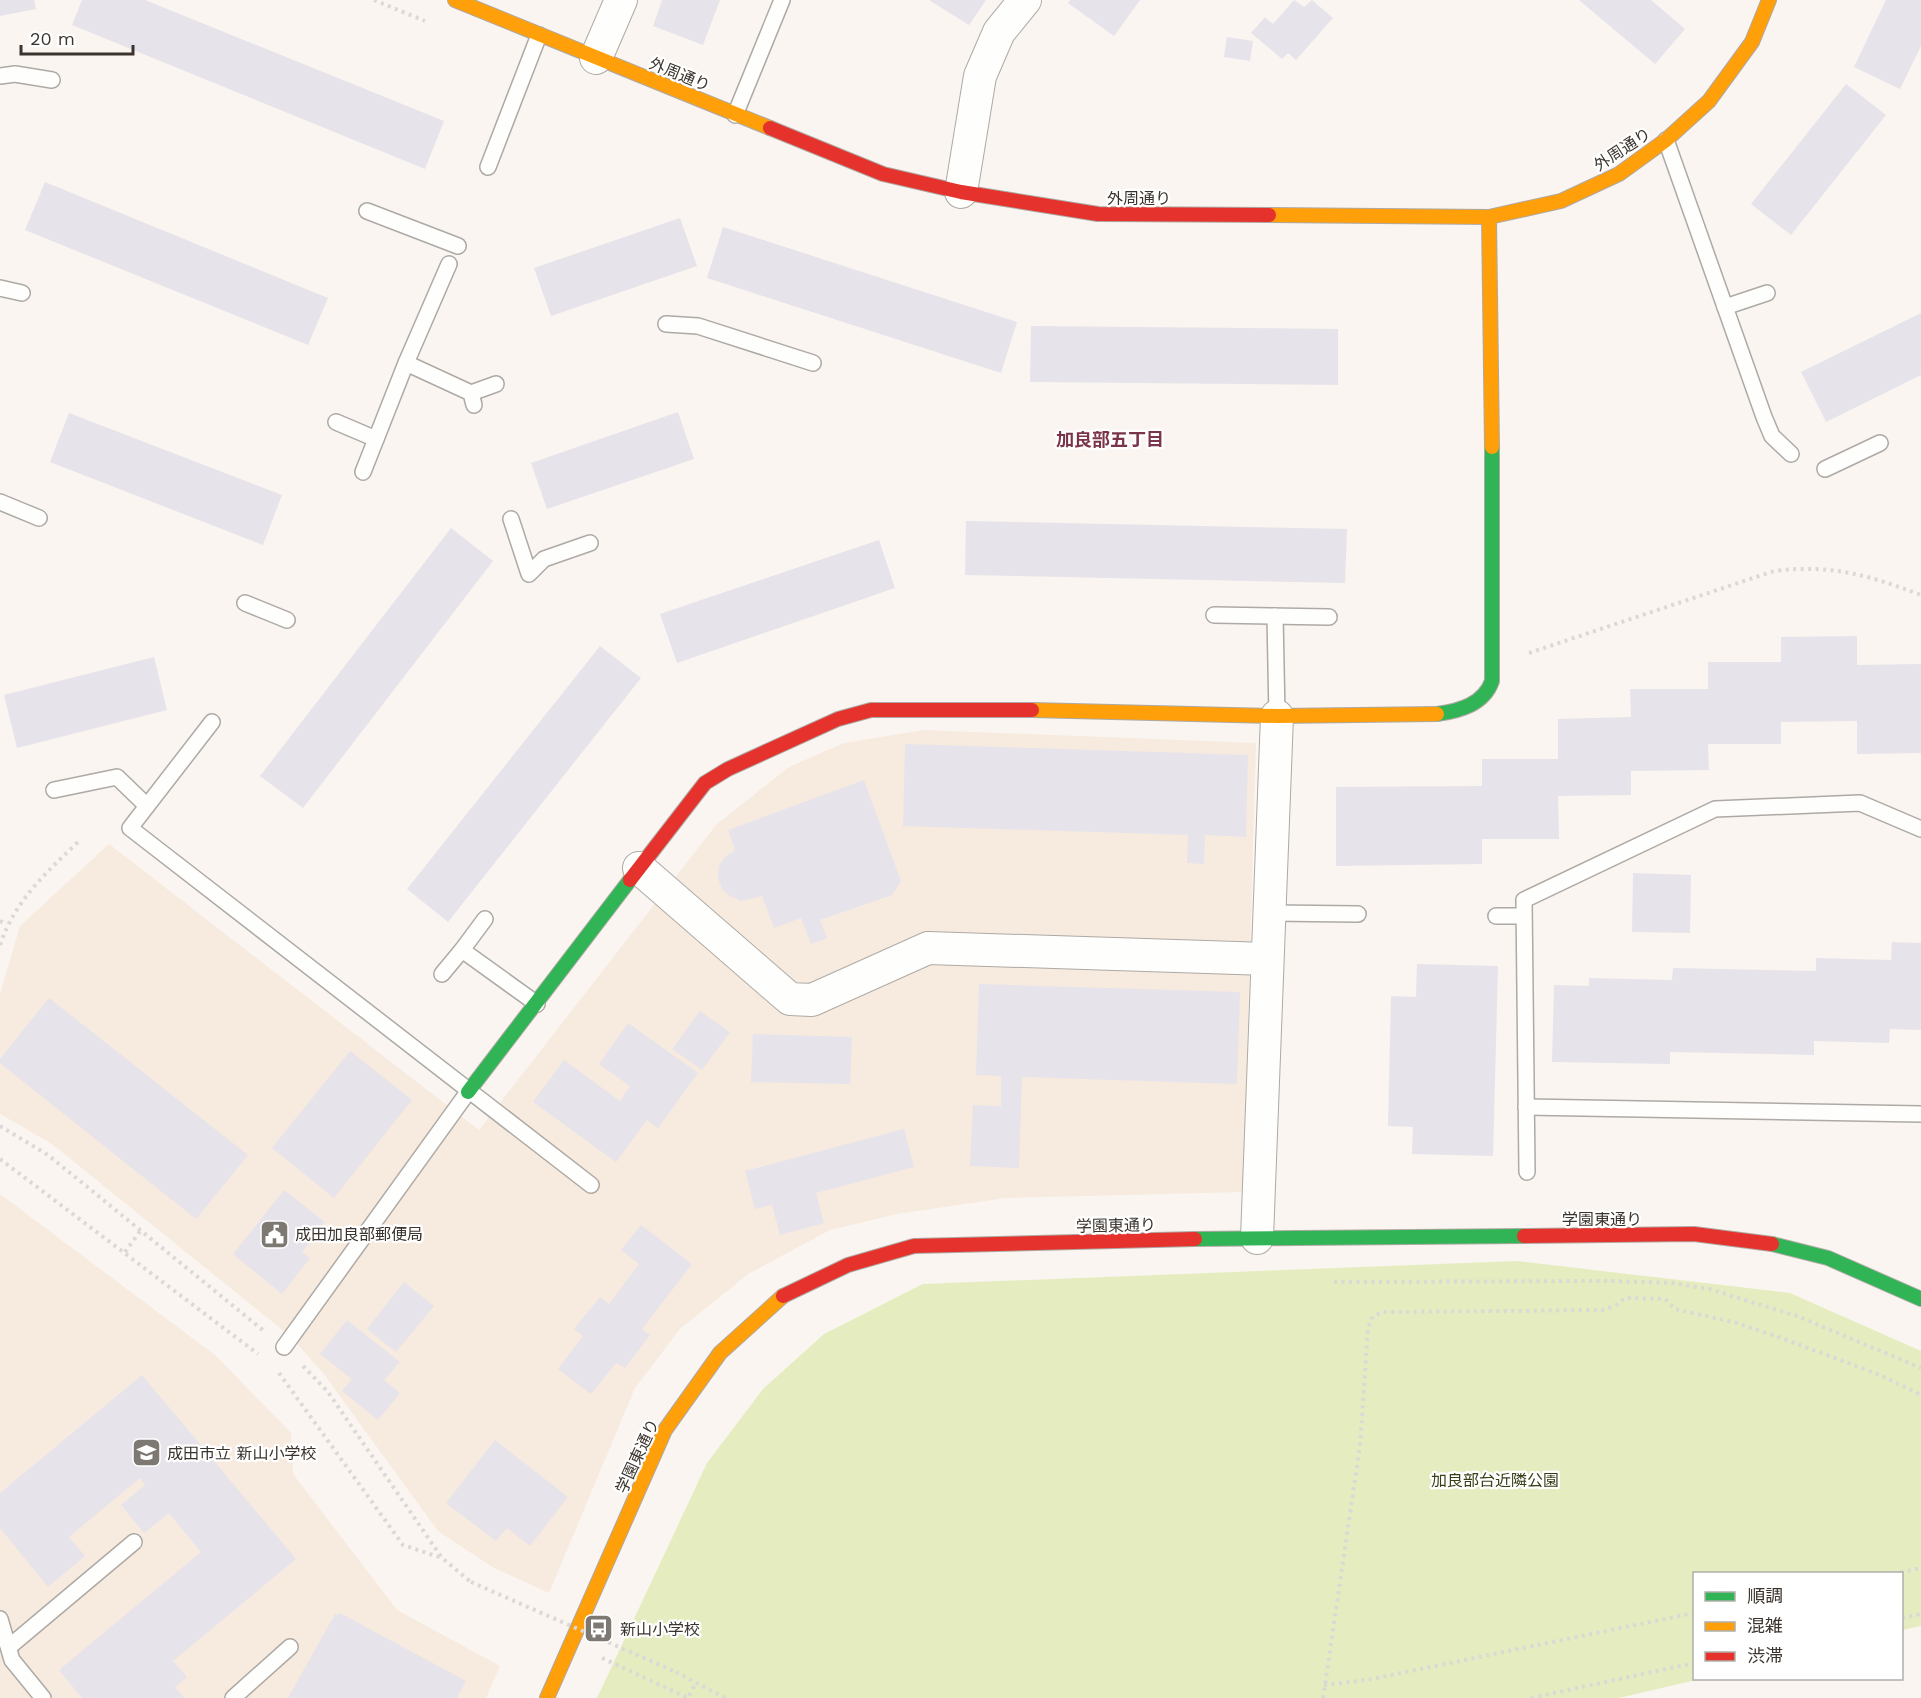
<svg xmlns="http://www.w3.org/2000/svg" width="1921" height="1698" viewBox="0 0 1921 1698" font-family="'Work Sans','Noto Sans JP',sans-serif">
<rect width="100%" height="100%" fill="#faf5f0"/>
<!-- built -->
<g fill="#f7ebdf">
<path d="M924 730 1256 743 1243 1192 1006 1198 897 1214 830 1230 748 1274 680 1329 635 1388 549 1593 494 1568 438 1531 323 1373 291 1337 52 1144 0 1114V994L20 926 109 844 479 1130 716 825 789 767 844 743Z"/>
<path d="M0 1194 215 1355 291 1433 293 1474 397 1610 500 1666 486 1698H0Z"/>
</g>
<!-- green -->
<path fill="#e5edc0" d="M1517 1261 1790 1293 1921 1351V1626L1902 1630V1574H1694V1678L1700 1679 1619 1698H597L707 1463 763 1389 824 1334 923 1284Z"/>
<!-- building -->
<g fill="#e7e3ea">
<path d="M0 0H34L36 9 0 16Z"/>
<path d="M82 0H145L444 121 425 169 72 25Z"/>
<path d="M662 0H720L703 45 653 26Z"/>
<path d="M929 0H986L969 25Z"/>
<path d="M1070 0H1140L1114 36 1068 3Z"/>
<path d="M1294 0 1304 7 1312 0 1333 18 1296 60 1288 53 1282 59 1251 33 1265 17 1273 24Z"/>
<path d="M1579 0H1651L1685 29 1655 64Z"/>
<path d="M1886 0H1921V46L1900 89 1854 67Z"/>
<path d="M1227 37 1253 41 1250 61 1224 57Z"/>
<path d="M1846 84 1886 115 1791 235 1751 204Z"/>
<path d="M45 182 328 298 308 345 25 230Z"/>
<path d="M680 218 697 266 551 316 534 268Z"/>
<path d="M723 227 1017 322 1001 373 707 278Z"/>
<path d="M1921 313V375L1826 422 1801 372Z"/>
<path d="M1031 326 1338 329V385L1030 382Z"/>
<path d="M678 412 694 459 547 509 531 463Z"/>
<path d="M69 413 282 495 263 545 50 462Z"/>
<path d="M966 521 1347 529 1345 583 965 575Z"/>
<path d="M451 528 493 561 303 808 260 776Z"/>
<path d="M879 540 895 588 677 663 660 614Z"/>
<path d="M1857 636V665L1921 664V753L1857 754V721L1781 722V744H1708L1709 770 1631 771V795L1558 796 1559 839H1482V864L1336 866V787L1482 786V759H1558V719L1631 717 1630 689H1708V662H1781V637Z"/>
<path d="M600 646 641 678 448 922 407 889Z"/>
<path d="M154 657 167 710 17 748 4 695Z"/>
<path d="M905 744 1248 755 1246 837 1205 835 1204 864 1187 863 1188 835 903 826Z"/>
<path d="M864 780 901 881 892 895 820 920 827 938 811 944 801 918 774 928 762 896 741 901 730 896 722 889 718 878 719 866 725 857 735 850 728 830Z"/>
<path d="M1633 873 1691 875 1690 933 1632 932Z"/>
<path d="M1892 942 1921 943V1030L1890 1029 1889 1043 1814 1041V1055L1670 1052V1064L1552 1062 1554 985 1589 986V978L1672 980 1673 968 1816 971V958L1891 960Z"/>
<path d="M1417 964 1498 966 1493 1156 1412 1154 1413 1127 1388 1126 1391 996 1416 997Z"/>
<path d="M979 984 1240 992 1237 1084 1022 1077 1019 1168 970 1166 973 1105 1001 1106V1076L976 1075Z"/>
<path d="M49 998 248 1155 196 1219 0 1063V1059Z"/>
<path d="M700 1011 730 1032 702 1070 672 1049Z"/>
<path d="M628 1023 698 1073 658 1128 647 1120 616 1162 533 1102 564 1060 620 1101 630 1086 599 1064Z"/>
<path d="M753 1034 852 1037 850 1084 751 1082Z"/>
<path d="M350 1051 412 1100 334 1198 272 1148Z"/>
<path d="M904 1129 914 1167 816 1193 824 1223 780 1235 772 1205 755 1209 745 1171Z"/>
<path d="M284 1190 325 1222 302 1252 310 1258 282 1294 233 1254Z"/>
<path d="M641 1225 692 1264 642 1329 650 1335 625 1368 616 1363 591 1394 558 1369 583 1336 574 1329 600 1297 609 1304 639 1264 621 1250Z"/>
<path d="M404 1282 434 1306 396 1352 367 1329Z"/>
<path d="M347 1320 400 1362 384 1380 400 1393 378 1420 342 1391 352 1379 320 1354Z"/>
<path d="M142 1375 296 1559 173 1661 187 1677 175 1687 184 1698H82L59 1670 201 1552 169 1513 144 1533 121 1505 145 1485 140 1478 69 1537 85 1556 48 1587 0 1528V1493Z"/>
<path d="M495 1440 568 1497 530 1546 507 1528 496 1541 446 1503Z"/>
<path d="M340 1613 466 1681 457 1698H288L335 1614 338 1615Z"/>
</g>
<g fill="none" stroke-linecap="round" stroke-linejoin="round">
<defs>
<g id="lane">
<path d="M0 76 15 74 52 80"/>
<path d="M735 115 782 0"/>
<path d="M1666 140 1764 417 1772 436 1791 454"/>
<path d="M488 167 539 35"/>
<path d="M367 211 458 246"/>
<path d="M0 288 22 293"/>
<path d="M1725 307 1767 293"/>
<path d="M666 324 698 326 813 363"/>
<path d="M406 363 471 393 474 405"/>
<path d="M471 393 496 384"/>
<path d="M336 422 376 439"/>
<path d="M1825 469 1880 443"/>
<path d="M363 472 406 363 449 264"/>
<path d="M0 502 39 518"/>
<path d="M511 519 529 574 544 559 590 543"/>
<path d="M245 603 287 620"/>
<path d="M1214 615 1329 617"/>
<path d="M1275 616 1277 716"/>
<path d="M212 722 130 828 591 1185"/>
<path d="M54 790 117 777 147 806"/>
<path d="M1269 913 1358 914"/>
<path d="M1496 916H1523"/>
<path d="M485 919 462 950 537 1004"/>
<path d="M442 974 462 950"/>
<path d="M1526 1107 1921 1114"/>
<path d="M1527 1172 1524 900 1715 809 1860 803 1921 829"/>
<path d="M284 1347 468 1092"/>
<path d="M0 1619 12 1660 43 1698"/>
<path d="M9 1647 134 1542"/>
<path d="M233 1698 290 1647"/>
</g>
<g id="street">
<path d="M596 58 621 0"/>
<path d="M961 192 980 76 999 32 1025 0"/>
<path d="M639 868 790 999 812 1000 928 948 1267 959"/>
<path d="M1257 1238 1277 716"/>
</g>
<g id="fast">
<path d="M1437 714C1460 711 1484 704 1492 681V447"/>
<path d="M468 1092 630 880"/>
<path d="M1195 1239 1524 1236"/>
<path d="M1772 1244 1828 1258 1921 1299"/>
</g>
<g id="slow">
<path d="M455 0 770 128"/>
<path d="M1269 215 1489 217 1561 201 1619 174 1666 140 1709 101 1752 42 1769 0"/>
<path d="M1489 217 1492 447"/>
<path d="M1032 710 1277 716 1437 714"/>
<path d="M547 1698 665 1430 720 1353 783 1296"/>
</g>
<g id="jam">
<path d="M770 128 883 174 961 192 1098 214 1269 215"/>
<path d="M630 880 705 783 728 769 838 719 871 710H1032"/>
<path d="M1524 1236 1694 1234 1772 1244"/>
<path d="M783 1296 848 1265 914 1246 1195 1239"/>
</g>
</defs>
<!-- lane casing -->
<use href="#lane" stroke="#aea9a4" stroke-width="18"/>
<!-- street casing -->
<use href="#street" stroke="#aea9a4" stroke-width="34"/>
<!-- fast casing -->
<use href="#fast" stroke="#aea9a4" stroke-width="16"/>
<!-- slow casing -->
<use href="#slow" stroke="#aea9a4" stroke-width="16"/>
<!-- jam casing -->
<use href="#jam" stroke="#aea9a4" stroke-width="16"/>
<!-- path -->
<g stroke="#dbd8d6" stroke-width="4" stroke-dasharray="3 4.5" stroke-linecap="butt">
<path d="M374 0 425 21"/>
<path d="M1529 653 1774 571C1830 564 1869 575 1921 595"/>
<path d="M0 921 7 924"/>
<path d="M0 945C16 899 45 874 79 841"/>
<path d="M0 1126 48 1155 264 1331"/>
<path d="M0 1159 258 1354"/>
<path d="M125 1252 141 1230"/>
<path d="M1334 1282 1609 1281 1673 1283 1709 1289 1797 1316 1921 1368"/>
<path d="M303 1366 328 1392 442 1558 471 1582"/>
<path d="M279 1373 403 1545 442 1558"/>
<path d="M1893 1574 1921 1568"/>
<path d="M1902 1618 1921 1614"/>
<path d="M602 1658 688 1698 696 1682"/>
<path d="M676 1672 725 1698"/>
<path d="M1324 1685 1367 1680 1694 1613"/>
<path d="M1323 1698 1360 1446 1368 1328 1373 1316 1383 1312 1602 1310 1615 1306 1625 1298 1665 1299 1675 1309 1737 1323 1784 1339 1880 1375 1921 1395"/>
<path d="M1531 1698 1694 1663"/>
</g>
<!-- lane -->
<use href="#lane" stroke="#fefefd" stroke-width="15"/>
<!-- street -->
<use href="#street" stroke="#fefefd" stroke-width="32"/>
<!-- fast -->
<use href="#fast" stroke="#30b455" stroke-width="14"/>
<!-- slow -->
<use href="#slow" stroke="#ff9f0a" stroke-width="14"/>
<!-- jam -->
<use href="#jam" stroke="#e5322d" stroke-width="14"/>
<!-- path-bridge -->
<path stroke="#dbd8d6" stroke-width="4" stroke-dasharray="3 4.5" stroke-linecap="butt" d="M471 1582 676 1672"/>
</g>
<!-- icons -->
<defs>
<symbol id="civic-square" viewBox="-11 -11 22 22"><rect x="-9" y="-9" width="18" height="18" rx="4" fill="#7e7872" stroke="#fff"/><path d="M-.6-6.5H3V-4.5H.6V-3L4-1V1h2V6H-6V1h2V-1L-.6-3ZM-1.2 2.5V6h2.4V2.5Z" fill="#fff"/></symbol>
<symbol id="school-square" viewBox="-11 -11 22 22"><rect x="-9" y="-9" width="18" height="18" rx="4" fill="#7e7872" stroke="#fff"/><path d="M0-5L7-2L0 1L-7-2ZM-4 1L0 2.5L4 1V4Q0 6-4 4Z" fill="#fff"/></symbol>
<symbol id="bus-square" viewBox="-11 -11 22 22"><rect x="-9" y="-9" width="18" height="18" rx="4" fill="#7e7872" stroke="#fff"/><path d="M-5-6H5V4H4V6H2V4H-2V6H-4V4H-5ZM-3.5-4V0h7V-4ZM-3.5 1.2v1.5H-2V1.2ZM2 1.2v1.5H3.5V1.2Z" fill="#fff"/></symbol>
</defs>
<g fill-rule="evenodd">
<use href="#civic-square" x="258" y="1218" width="33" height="33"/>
<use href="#school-square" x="130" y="1436" width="33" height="33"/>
<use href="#bus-square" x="582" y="1612" width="33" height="33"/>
</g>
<g text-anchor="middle" stroke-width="4.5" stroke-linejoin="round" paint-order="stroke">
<!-- street labels -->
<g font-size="16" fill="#3b342e" stroke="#fff">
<text transform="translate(680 74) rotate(22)" y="6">外周通り</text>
<text transform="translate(1622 149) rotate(-33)" y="6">外周通り</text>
<text x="1139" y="204">外周通り</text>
<text x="1602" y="1225">学園東通り</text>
<text transform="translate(1116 1225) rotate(-1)" y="6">学園東通り</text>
<text transform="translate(637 1456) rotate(-65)" y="6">学園東通り</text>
</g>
<!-- poi labels -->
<g font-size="16" fill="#3b342e" stroke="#fff" text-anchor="start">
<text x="295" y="1240">成田加良部郵便局</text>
<text x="167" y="1459">成田市立 新山小学校</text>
<text x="620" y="1635">新山小学校</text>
</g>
<!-- park labels -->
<g font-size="16" fill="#384017" stroke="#fff">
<text x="1495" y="1486">加良部台近隣公園</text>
</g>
<!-- neighbourhood labels -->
<g font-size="18" font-weight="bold" fill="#7b354a" stroke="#fff">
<text x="1110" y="446">加良部五丁目</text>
</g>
</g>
<!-- legend -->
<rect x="1693" y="1572" width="210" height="108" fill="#ffffff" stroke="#b1aeab" stroke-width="1.5"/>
<rect x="1705" y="1592" width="30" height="9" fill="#30b455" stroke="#b1aeab" stroke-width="1.5"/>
<text x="1747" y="1602" font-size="18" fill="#3b342e">順調</text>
<rect x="1705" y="1622" width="30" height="9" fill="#ff9f0a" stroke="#b1aeab" stroke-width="1.5"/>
<text x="1747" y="1632" font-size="18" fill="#3b342e">混雑</text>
<rect x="1705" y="1652" width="30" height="9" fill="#e5322d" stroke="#b1aeab" stroke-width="1.5"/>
<text x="1747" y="1662" font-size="18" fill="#3b342e">渋滞</text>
<!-- scale -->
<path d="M21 45v9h112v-9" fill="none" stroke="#3b342e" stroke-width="3"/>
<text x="30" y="45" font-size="18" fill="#3b342e" stroke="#ffffff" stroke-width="4.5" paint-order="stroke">20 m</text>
</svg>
